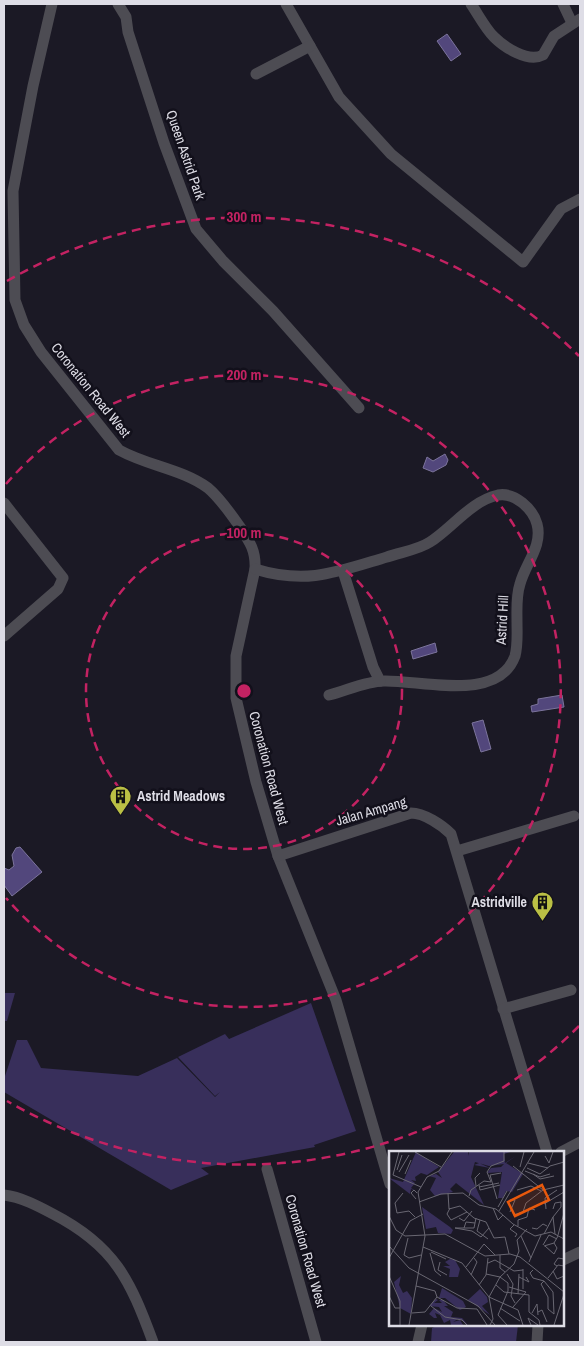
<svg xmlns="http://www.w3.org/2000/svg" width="584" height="1346" viewBox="0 0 584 1346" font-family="'Archivo Narrow',sans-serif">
<rect width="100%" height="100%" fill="#1b1925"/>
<!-- green -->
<g fill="#382f5b">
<path d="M4 993H15L7 1021H4Z"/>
<path d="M311 1003 356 1131 314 1145 315 1147 201 1168 209 1174 171 1190 4 1092V1079L17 1040H27L41 1068 138 1076 177 1058 215 1097 220 1092 215 1096 178 1057 225 1034 229 1039Z"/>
<path d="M439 1325H518L516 1342H431L432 1328Z"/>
</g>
<!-- water -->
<g fill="#52477c" stroke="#7c749c">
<path d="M447 34 461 54 451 61 437 41Z"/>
<path d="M445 454 448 460 446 465 433 472 423 468 427 457 433 461Z"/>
<path d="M435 643 437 652 413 659 411 651Z"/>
<path d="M562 695 564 707 532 712 531 706 538 704V699Z"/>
<path d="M483 720 491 749 481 752 472 723Z"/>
<path d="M20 847 42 872 12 896 4 885V868L9 870 14 866 12 855 16 848Z"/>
</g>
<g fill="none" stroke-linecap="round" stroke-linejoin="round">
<!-- minor -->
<g stroke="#4d4c53" stroke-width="11">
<path d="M52 4 33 86 13 191 15 300 24 325 41 352 119 450C148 466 182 469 208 488 220 498 231 514 240 527 250 542 256 551 255 569L236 656V698L256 782 278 856 336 1000 390 1184"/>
<path d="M118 4 126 17 128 32 164 143 196 229 223 261 273 311 359 408"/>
<path d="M286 4 339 97 391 154 523 262 561 209 580 199"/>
<path d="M471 4C478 14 485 28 494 37 504 47 528 63 543 55L554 36 580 19"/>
<path d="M563 4 572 23"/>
<path d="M256 74 310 46"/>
<path d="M4 503 63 578 58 589 4 636"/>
<path d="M255 569C307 585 337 572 387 557 401 552 418 550 430 542 452 528 471 501 498 495 515 492 533 509 537 524 543 546 525 564 520 584 516 596 517 609 517 622 517 633 518 645 515 656 498 703 421 680 384 681 366 681 346 691 329 695"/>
<path d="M343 571 373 667 380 681"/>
<path d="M457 851 574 816"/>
<path d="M278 856 411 813C424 813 442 825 451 834L547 1152"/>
<path d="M503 1009 571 990"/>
<path d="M561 1152 580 1142"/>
<path d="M267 1169 316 1342"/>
<path d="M4 1195C21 1197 38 1206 53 1214 115 1246 130 1280 153 1342"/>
<path d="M563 1260 580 1252"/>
<path d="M418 1342 422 1325"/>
<path d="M537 1342 538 1325"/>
</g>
</g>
<!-- distance rings -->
<g fill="none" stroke="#c32262" stroke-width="2.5" stroke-dasharray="9 6">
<circle cx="244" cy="691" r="158"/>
<path d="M6 484A316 316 0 1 1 6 898"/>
<path d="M579 1026A474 474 0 0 1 7 1101M7 281A474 474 0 0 1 579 356"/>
</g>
<!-- icons -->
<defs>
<symbol id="building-pin" viewBox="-11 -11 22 30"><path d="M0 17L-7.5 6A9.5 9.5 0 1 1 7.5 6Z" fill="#bbc045" stroke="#12101b"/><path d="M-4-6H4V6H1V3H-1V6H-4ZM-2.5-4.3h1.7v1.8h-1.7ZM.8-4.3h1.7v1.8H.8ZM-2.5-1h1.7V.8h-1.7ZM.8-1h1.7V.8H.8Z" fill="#111"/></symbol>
</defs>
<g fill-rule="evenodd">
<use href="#building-pin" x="108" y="784" width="25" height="34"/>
<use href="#building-pin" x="530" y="890" width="25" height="34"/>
</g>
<g text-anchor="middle" stroke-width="5" stroke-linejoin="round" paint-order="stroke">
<!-- street labels -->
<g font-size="14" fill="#dedde6" stroke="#12101b">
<text transform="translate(186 155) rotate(71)" y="5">Queen Astrid Park</text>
<text transform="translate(91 390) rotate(51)" y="5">Coronation Road West</text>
<text transform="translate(502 620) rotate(-87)" y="5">Astrid Hill</text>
<text transform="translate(269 768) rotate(75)" y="5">Coronation Road West</text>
<text transform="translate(371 811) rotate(-16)" y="5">Jalan Ampang</text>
<text transform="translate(306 1251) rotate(74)" y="5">Coronation Road West</text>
</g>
<!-- poi labels -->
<g font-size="14" font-weight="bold" fill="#dedde6" stroke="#12101b" text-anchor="start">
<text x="137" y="801">Astrid Meadows</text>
<text x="527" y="907" text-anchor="end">Astridville</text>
</g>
</g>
<!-- overview -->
<g transform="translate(389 1151)">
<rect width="175" height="175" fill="#1b1925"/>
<path d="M27 1 50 16 38 24 32 22 26 26 27 30 22 29 26 32 22 37 27 40 22 38 21 43 0 27 14 31ZM65 1H79L80 5V1H121L115 3 116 12 127 5 117 12 134 23 123 41 117 40 114 47H109L113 21 98 22 102 17 112 16 115 13 100 15 86 11 85 14 90 12 101 17 85 14 82 26 95 54 67 32 61 38 64 41 46 45 41 39 47 27 40 25 47 23 53 27 49 21ZM33 56 61 76 64 79 62 83 49 82 47 76 37 78ZM61 108 66 109 71 118 69 126H60L61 118 54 115H61L56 111ZM12 125 10 134 14 142 18 140 23 147 22 163 11 157 5 131ZM53 137 74 150 77 156 71 159 56 147H50ZM91 138 98 146 99 151 93 155 101 164 79 149ZM47 148 49 149 45 152H53L50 149H54L59 155H55L64 161 62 166 73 167 79 174 73 169 69 168 64 171 71 169 74 174H62L61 169 55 172 51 164 46 162 48 167H45L40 163 45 157 53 161 50 156 40 155Z" fill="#382f5b"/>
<path fill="none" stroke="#696772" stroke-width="1" d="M10 1 4 24 32 36M26 1 52 16M156 5 160 12 164 1M139 12 159 17M124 15 154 39M131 16 135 1M138 17 151 23 161 15 175 11M8 19 13 4M136 20 151 26 161 23M10 21 20 4M16 23 22 9M144 23 151 28 165 25M102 31 98 21 102 15 115 10V1M90 34 91 39 111 34M87 35 86 27 91 22M90 36 110 32M128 39 142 35 152 40M59 42 60 58M80 45 82 39 95 30 102 31M27 48 22 42 25 39 28 42M108 48 101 24 112 22M30 51 52 43 74 42 90 54 107 58 124 73 146 85 162 81 175 88M137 52 154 39 175 34M155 53 175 41M109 56 118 40M61 57 58 63 62 69 78 61M104 57 109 69 114 64M60 58 71 55 85 67 97 71 105 87 116 86 120 103M157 58 156 47 168 39M164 58 166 52 172 51V56L164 66 166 83M110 60 145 1M121 61 126 49H121M8 62 6 52 14 42M8 62 20 60 26 66M124 64 134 61 137 52M0 65 7 79 16 85 56 83 96 105 121 103 131 106 175 141M138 66 140 57 146 59M70 67 75 70 83 60M91 69 88 80 99 88M125 74 121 78 128 83 126 86M129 75V69L138 66M66 77 83 80 92 86 100 77M66 77H85L87 67M75 77 77 71 86 72M143 77 148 78 154 73 158 75M155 83 164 66M169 84 175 62M132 85 142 107M19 87 15 104 20 107 32 104M154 94 160 84 168 88M0 95 20 117 89 155 106 174M155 95 165 92 169 85M156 95 165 103 168 97 165 92M34 96 73 112 100 146 129 159 134 174M42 101 57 108M41 102 46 120 52 125M111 104V117L116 121M0 107 21 70 34 63M51 111 49 119 58 124M140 111 152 84M99 112 106 109 125 120 134 119M168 115 165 113 169 107 175 108M77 116 95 93 106 104M134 118V138M144 119 141 122 144 127 155 130 164 141 165 163M164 120 168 128 175 125M97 123 111 126 119 132V140L109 164 118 174M118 123 124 133 122 145 126 152M82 124 88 111 85 107M0 125 11 150V174M130 126 140 131 137 126M159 127 169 114 175 115M155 130 152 133 159 146V158L165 163M90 134 97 124 99 107M107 134 115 141 140 144V161L150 169 151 174M120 136 137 141 124 156M129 143 130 123M0 145 6 157H11M48 146 68 157 88 158 98 174M42 155 56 166 73 169 78 174M111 157 131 170M149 161 153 159 158 171M23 162 36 161 48 146 46 140 27 135M143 162 148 153 149 164M20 174 36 85 29 41 38 26 50 20 63 1M101 174 104 168 100 146 111 126 125 113 130 100 128 89 138 78M142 174 139 167 149 174M165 174 175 143"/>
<path fill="#e8590c" fill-opacity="0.15" stroke="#e8590c" stroke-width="2.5" d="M153 34 160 49 126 65 119 51Z"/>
<rect width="175" height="175" fill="none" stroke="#dedde6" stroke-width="2.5"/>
</g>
<circle cx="244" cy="691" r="8" fill="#c32262" stroke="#12101b" stroke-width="2.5"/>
<g font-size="15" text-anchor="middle" font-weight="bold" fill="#c32262" stroke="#12101b" stroke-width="5" stroke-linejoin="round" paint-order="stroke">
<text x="244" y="222">300 m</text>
<text x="244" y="380">200 m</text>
<text x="244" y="538">100 m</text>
</g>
<!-- border -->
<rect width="584" height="1346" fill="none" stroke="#dedde6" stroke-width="10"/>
</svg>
